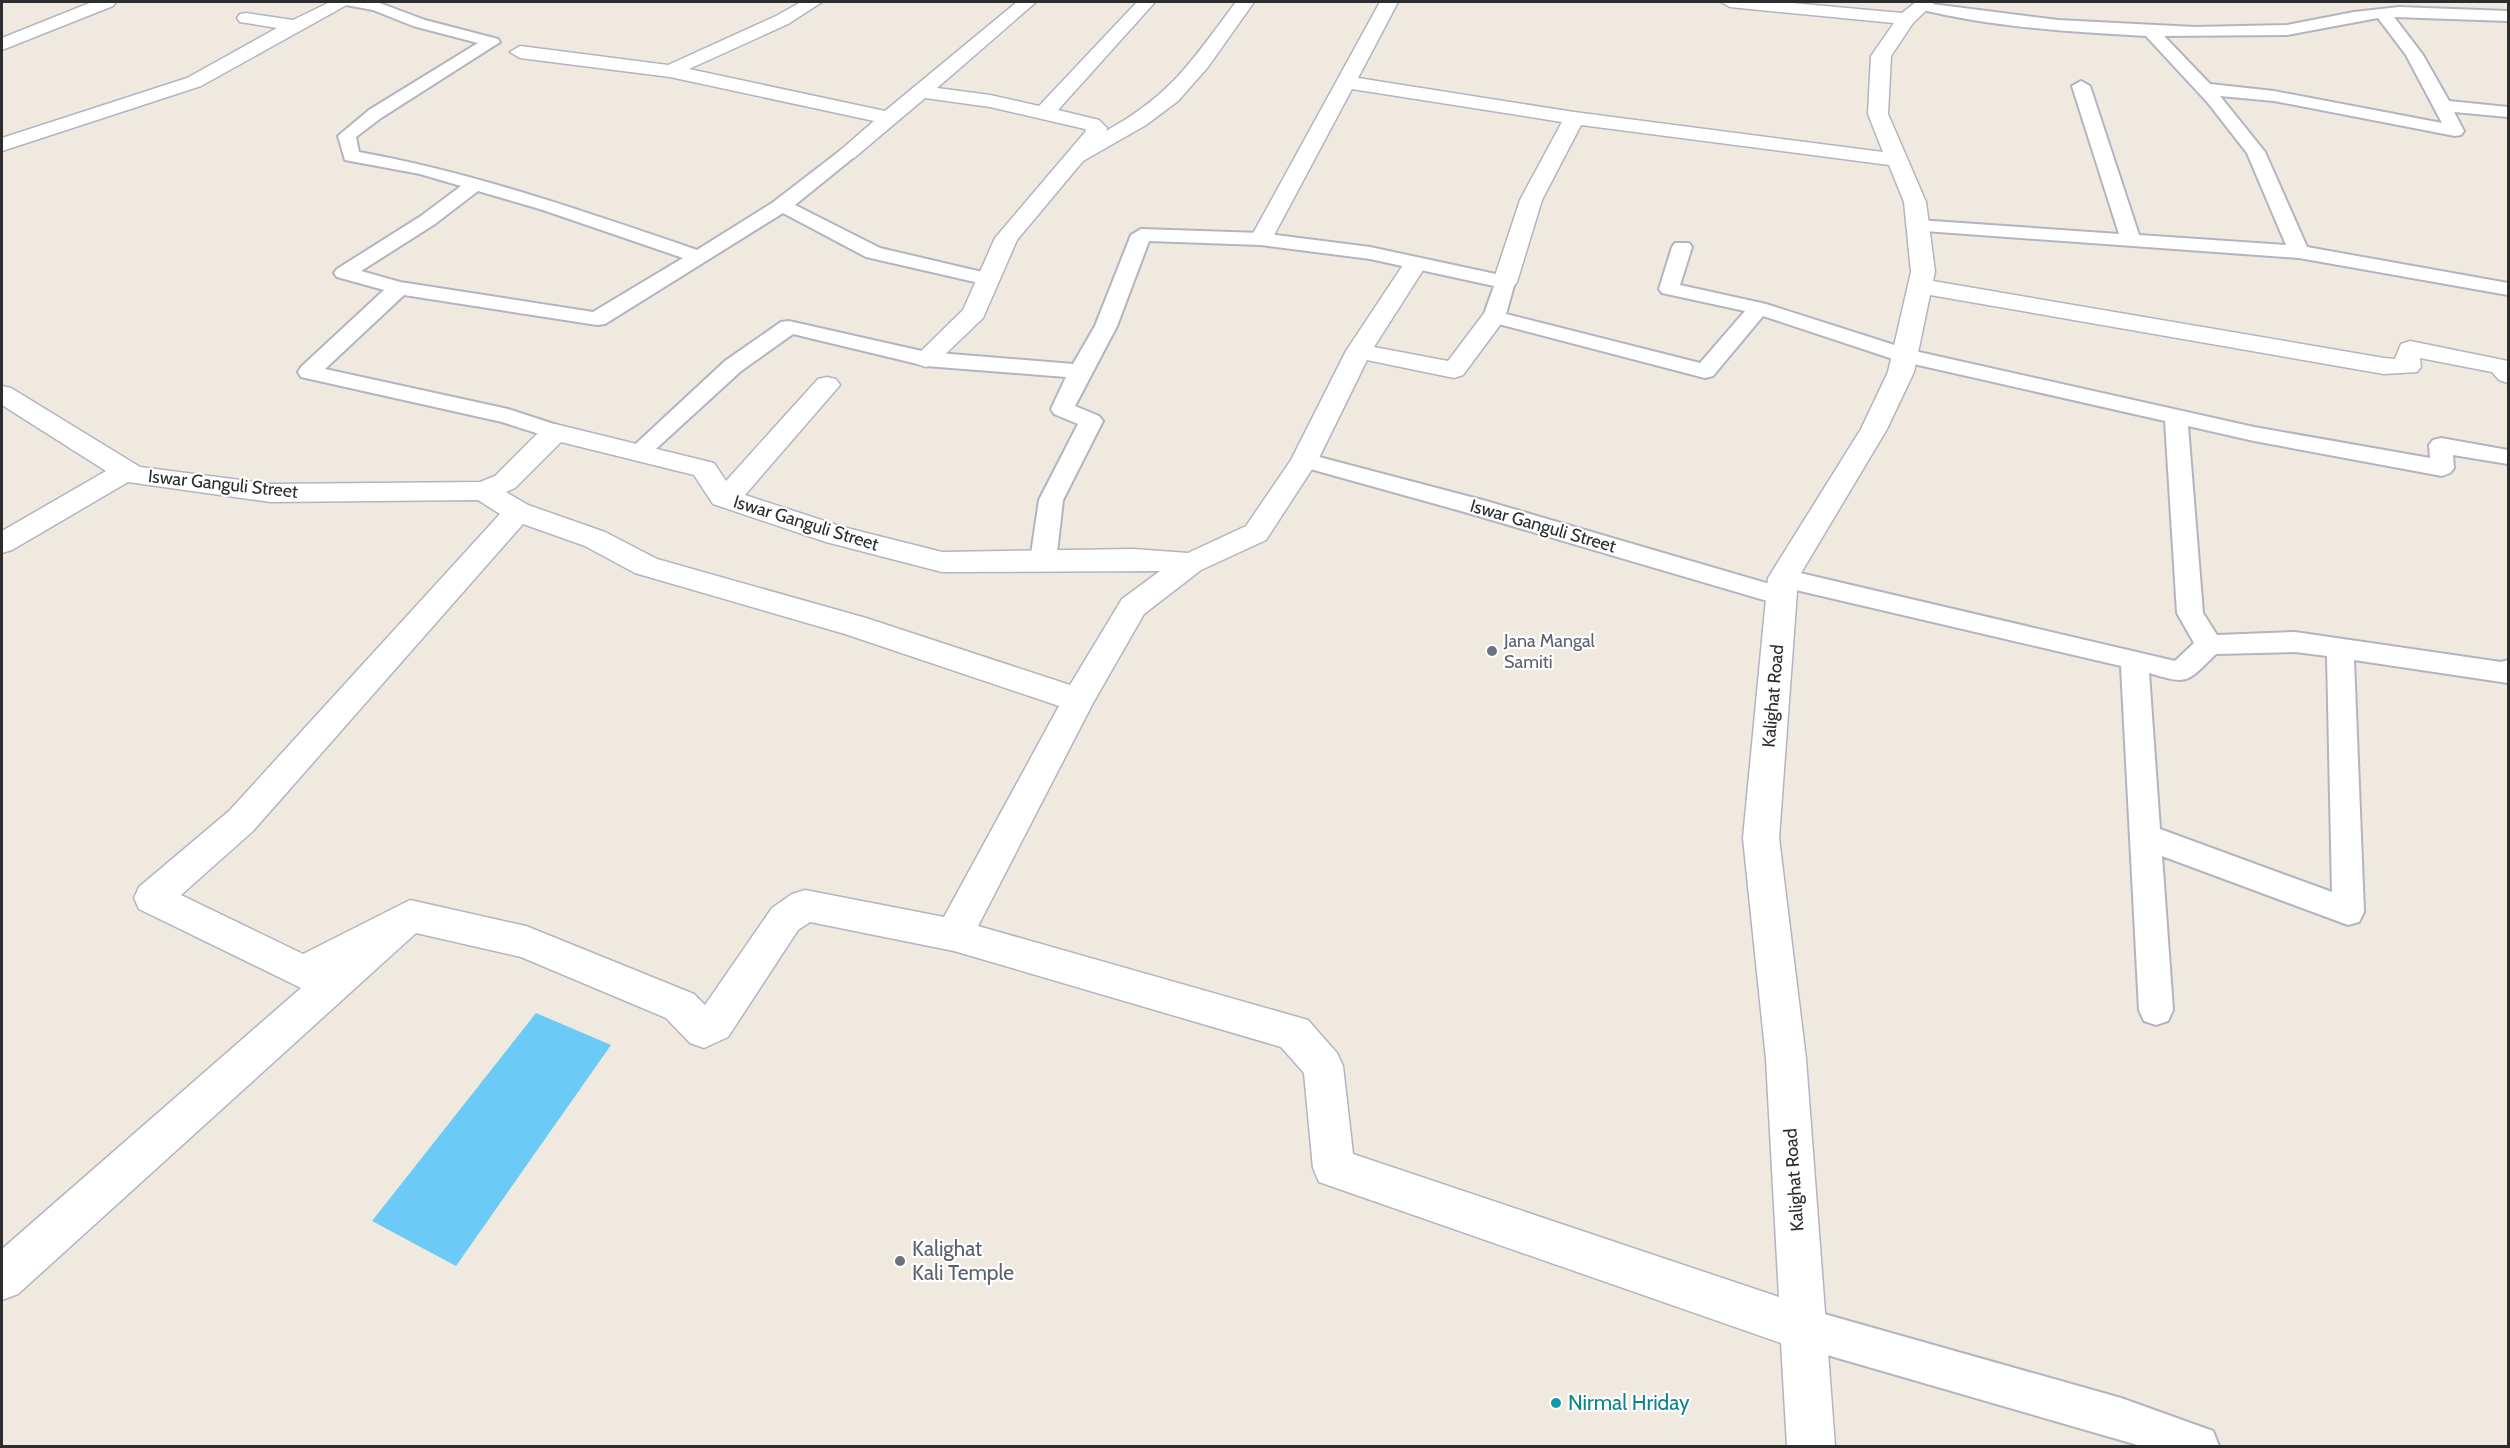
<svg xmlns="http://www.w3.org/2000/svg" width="2510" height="1448" viewBox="0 0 2510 1448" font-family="Cabin,sans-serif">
<rect width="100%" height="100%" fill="#efe9df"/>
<!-- water -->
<path fill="#6ccbf6" d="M536 1013 611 1045 456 1266 372 1221Z"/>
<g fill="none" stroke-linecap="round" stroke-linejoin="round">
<defs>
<g id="lane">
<path d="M343 2H377L425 20 498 39 500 42 381 118 356 137 359 152C475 173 586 212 697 250L772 203 841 150H853L856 154 853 158 795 205 880 248 995 275 998 279 995 283 988 285 866 257 783 213 605 324 597 325 404 295 325 369 508 409 563 427 567 432 563 437 555 439 502 422 301 377 298 372 301 367 384 290 337 277 334 273 337 269 421 216 461 186 420 174 345 160 338 136 369 110 478 43 413 26 373 10 346 5ZM478 191 543 210 683 258 593 312 400 282 361 271 435 224Z"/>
<path d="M1916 2 2058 20 2195 27 2287 25 2354 12 2399 7 2508 11V21L2394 17 2423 55 2449 101 2508 107V117L2454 112 2464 131 2461 135 2455 136 2274 101 2220 96 2265 152 2307 247 2508 283V295L2299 258 1911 230 1908 226 1911 222 1918 220 2119 234 2072 86 2081 81 2090 86 2139 235 2286 245 2247 153 2208 103 2146 36C2069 32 1990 27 1915 8L1913 5ZM2378 18 2406 55 2442 123 2274 91 2210 84 2164 36 2287 35Z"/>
<path d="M1141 229 1261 233 1370 247 1505 276 1512 278 1515 282 1506 314 1700 363 1745 311 1662 293 1659 289 1672 247 1675 243H1689L1692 247 1680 285 1766 304 1910 350 2254 427 2430 458 2429 445 2433 440 2441 438 2508 450V464L2453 455 2454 468 2450 473 2442 476 2254 441 2188 426 2203 613 2217 635 2295 632 2501 662 2508 660V683L2354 660 2364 912 2359 922 2348 925 2162 856 2173 1010 2168 1021 2156 1025 2144 1021 2139 1010 2121 666 1783 587 1774 584 1770 578 1774 572 1783 569 2175 661 2194 643 2177 613 2165 421 1896 360 1763 316 1713 376 1705 378 1487 321 1483 317 1494 286 1370 259 1261 245 1149 241 1117 326 1075 406 1099 416 1103 421 1063 500 1056 561 1052 567 1043 570 1034 567 1030 561 1039 500 1078 424 1054 414 1051 409 1066 377 926 366 793 334 741 371 646 458 638 460 630 458 626 453 725 361 781 322 789 321 926 352 1073 364 1095 326 1131 235ZM2295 652 2327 656 2332 892 2160 829 2149 673C2189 685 2186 683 2216 654Z"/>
<path d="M1304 453 1486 501 1790 590 1794 596 1790 602 1781 605 1468 513 1296 465 1292 460 1296 455Z"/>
<path d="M1803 1308 2121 1398 2213 1431 2219 1446H2141L1803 1348 1789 1342 1783 1328 1789 1314Z"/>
</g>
<g id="street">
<path d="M92 2H116L113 6 2 50V38Z"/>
<path d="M330 2H352L201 86 2 151V138L187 78 277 28 240 22 237 18 240 14 246 13 293 20Z"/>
<path d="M801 2H822L788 24 689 69 885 111 1017 2H1036L937 88 990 95 1039 106 1137 2H1155L1058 110 1099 120 1107 128 1106 131C1173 94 1192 60 1236 2H1254L1208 67 1178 101 1146 125 1083 161 1017 240 983 318 935 364 926 367 917 364 913 359 963 310 995 238 1086 131 1085 129 990 107 925 98 854 158H840L836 154 874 121 670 77 520 58 510 52 520 46 668 65 776 16Z"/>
<path d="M1380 2H1398L1358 78 1574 112 1883 152 1868 114 1871 56 1894 23 1730 7 1721 2H1781L1902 13 1916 2H1935L1913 23 1891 56 1888 114 1926 202 1935 272 1933 281 2384 358 2395 359 2401 344 2410 341 2508 361V383L2499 380 2492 372 2420 358 2421 367 2417 372 2384 374 1930 295 1914 372 1887 429 1798 578 1779 838 1806 1059 1835 1446H1787L1781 1343 1319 1182 1313 1168 1304 1073 1281 1047 954 951 810 922 798 930 728 1037 704 1048 690 1043 666 1018 521 957 416 933 18 1294 2 1300V1249L301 988 139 909 134 898 139 887 229 811 500 514 478 500 271 502 128 482 12 550 2 553V531L106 471 2 405V386L11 388 140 467 271 484 480 482 495 476 545 426 555 424 714 463 726 481 818 379 827 377 836 379 840 385 745 495 843 527 942 552 1133 549 1188 553 1246 526 1291 460 1346 351 1407 259H1423L1427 264 1374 347 1448 361 1485 312 1494 310 1503 312 1506 317 1463 375 1454 378 1367 360 1318 460 1266 540 1201 570 1144 614 1093 703 978 926 1308 1020 1337 1053 1343 1066 1353 1154 1779 1297 1766 1059 1743 838 1768 578 1861 429 1888 372 1911 272 1904 202 1889 165 1581 125 1542 200 1517 282 1513 287H1497L1493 282 1520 200 1562 122 1352 89 1272 239 1269 244H1253L1250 239ZM561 442 694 475 713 504 826 542 942 572 1160 571 1122 599 1070 685 866 618 657 559 605 532 528 505 506 492 515 488ZM523 524 585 546 635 573 845 634 1059 706 944 917 805 890 792 894 772 908 705 1005 694 994 526 926 410 900 303 954 181 895 253 831Z"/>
</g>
</defs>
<!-- lane casing -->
<use href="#lane" stroke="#b3b4c1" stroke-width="4"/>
<!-- street casing -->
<use href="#street" stroke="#b3b4c1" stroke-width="3"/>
<!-- lane -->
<use href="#lane" fill="#fff" fill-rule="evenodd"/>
<!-- street -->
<use href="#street" fill="#fff" fill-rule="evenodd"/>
</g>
<!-- markers -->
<g fill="#6b7280" stroke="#fff" stroke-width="2">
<circle cx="1492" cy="651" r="6"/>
<circle cx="900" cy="1261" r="6"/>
</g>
<circle fill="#0f9aa8" stroke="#fff" stroke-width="2" cx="1556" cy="1403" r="6"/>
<g text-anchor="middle" stroke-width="4.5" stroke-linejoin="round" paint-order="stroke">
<!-- street labels -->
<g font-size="18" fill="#2d2d2d" stroke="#fff">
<text transform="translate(223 484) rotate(6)" y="6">Iswar Ganguli Street</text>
<text transform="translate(806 523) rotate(17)" y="6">Iswar Ganguli Street</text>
<text transform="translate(1543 526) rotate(16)" y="6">Iswar Ganguli Street</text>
<text transform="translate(1773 696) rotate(-85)" y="6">Kalighat Road</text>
<text transform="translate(1794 1180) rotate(-94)" y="6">Kalighat Road</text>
</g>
<!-- worship labels -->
<g font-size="18" fill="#5b616d" stroke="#fff" text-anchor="start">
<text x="1504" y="647">Jana Mangal<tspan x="1504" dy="21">Samiti</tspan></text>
</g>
<!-- near-worship labels -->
<g font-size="21" fill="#5b616d" stroke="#fff" text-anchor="start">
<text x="912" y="1256">Kalighat<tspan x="912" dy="24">Kali Temple</tspan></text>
</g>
<!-- near-culture labels -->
<g font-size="21" fill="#0d838f" stroke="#fff" text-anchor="start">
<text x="1568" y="1410">Nirmal Hriday</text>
</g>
</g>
<!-- border -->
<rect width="2510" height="1448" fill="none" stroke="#2d2d2d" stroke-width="6"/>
</svg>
